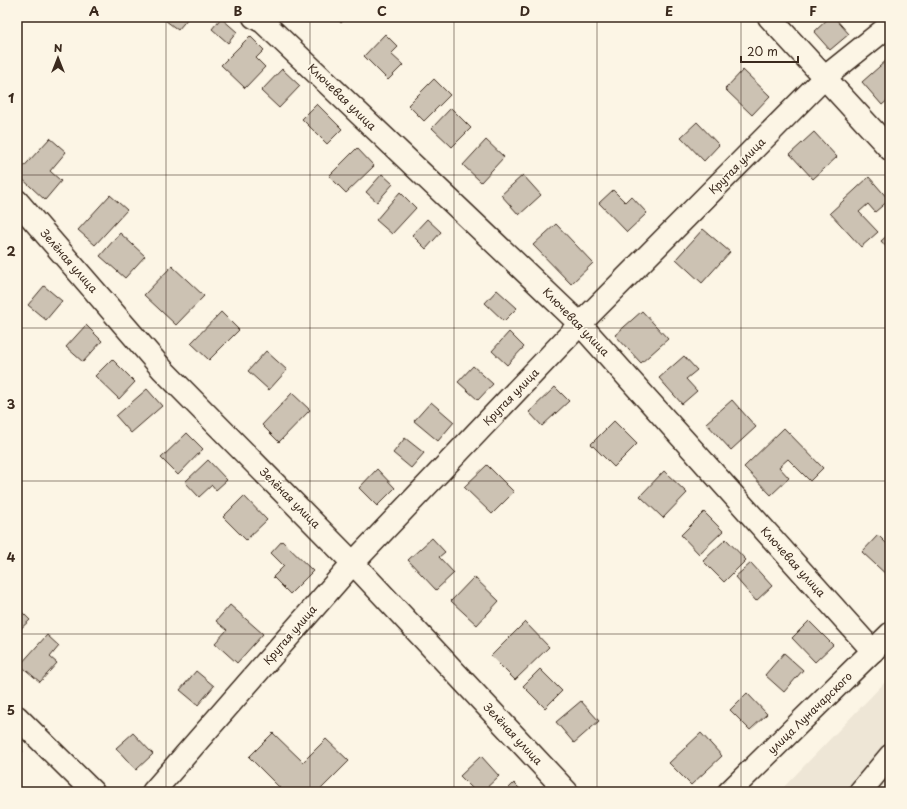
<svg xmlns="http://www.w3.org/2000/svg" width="907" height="809" viewBox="0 0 907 809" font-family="'Playpen Sans',sans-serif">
<rect width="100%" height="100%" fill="#fcf5e5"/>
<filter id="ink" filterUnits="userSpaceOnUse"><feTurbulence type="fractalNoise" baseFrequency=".025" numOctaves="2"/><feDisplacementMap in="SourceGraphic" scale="8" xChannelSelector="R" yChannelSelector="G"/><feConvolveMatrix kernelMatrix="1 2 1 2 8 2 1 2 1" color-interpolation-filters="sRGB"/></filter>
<g filter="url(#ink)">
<!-- built -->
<path fill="#eee6d6" d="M890 677V792H779Z"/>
<!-- building -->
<g fill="#ccc2b3" stroke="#3b2a1e">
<path d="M161 17H189L178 30Z"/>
<path d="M336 17H347L341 23Z"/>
<path d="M830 17H834L849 34 830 50 814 32Z"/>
<path d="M221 18 237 32 228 43 212 29Z"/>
<path d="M385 34 398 47 391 54 403 65 388 80 364 56Z"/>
<path d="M250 36 264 50 256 58 265 67 245 88 221 65Z"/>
<path d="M888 59 890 62V98L882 105 862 82Z"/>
<path d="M282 69 300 86 279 108 261 91Z"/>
<path d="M743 70 770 96 752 115 725 89Z"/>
<path d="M434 79 450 95 424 121 408 105Z"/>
<path d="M317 104 342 129 327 144 302 119Z"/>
<path d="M451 108 471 128 452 147 432 128Z"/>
<path d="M697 122 719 145 704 161 681 137Z"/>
<path d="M814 132 837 157 813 179 790 154Z"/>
<path d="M50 138 66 152 50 171 61 181 45 200 17 174Z"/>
<path d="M486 140 504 157 481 182 463 165Z"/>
<path d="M357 148 374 166 346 193 329 176Z"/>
<path d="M382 174 393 184 377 202 366 192Z"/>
<path d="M523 175 541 195 519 215 501 195Z"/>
<path d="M869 177 889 200 875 212 868 204 859 212 878 232 861 247 830 213Z"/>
<path d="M613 190 625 202 631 196 647 213 627 232 599 203Z"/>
<path d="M400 192 416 208 392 234 376 220Z"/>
<path d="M110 195 127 210 95 245 78 230Z"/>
<path d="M427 219 441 232 426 249 412 235Z"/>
<path d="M556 224 593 263 571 284 533 245Z"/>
<path d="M703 229 730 252 702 283 676 259Z"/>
<path d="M120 233 145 256 125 278 100 256Z"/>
<path d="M890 233V251L881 241Z"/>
<path d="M172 266 204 296 176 325 144 295Z"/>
<path d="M44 286 62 301 46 320 28 305Z"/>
<path d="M497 290 517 308 504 321 485 303Z"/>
<path d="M642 311 668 339 641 363 615 335Z"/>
<path d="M221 312 239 330 209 360 191 343Z"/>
<path d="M86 325 102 341 83 362 66 347Z"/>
<path d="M509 332 524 347 507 365 492 351Z"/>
<path d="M266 351 287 370 269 390 248 371Z"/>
<path d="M684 356 697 370 686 379 697 391 682 404 659 378Z"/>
<path d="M112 359 135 382 119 399 95 376Z"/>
<path d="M473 366 493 384 478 400 458 382Z"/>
<path d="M555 387 569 401 542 426 529 412Z"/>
<path d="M147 389 162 406 131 433 116 416Z"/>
<path d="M292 393 310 410 279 442 262 425Z"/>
<path d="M732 400 756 427 731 450 706 423Z"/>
<path d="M431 402 454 422 438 441 414 421Z"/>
<path d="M614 421 637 444 614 467 591 444Z"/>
<path d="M784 428 823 468 810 481 788 459 779 467 789 478 771 495 744 467Z"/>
<path d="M187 433 203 449 178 475 161 458Z"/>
<path d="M405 438 424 453 411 468 393 453Z"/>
<path d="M208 460 227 480 216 490 212 485 199 497 185 482Z"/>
<path d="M487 465 514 492 492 514 464 487Z"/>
<path d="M377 469 395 488 377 506 359 488Z"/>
<path d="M664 471 687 493 663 518 640 496Z"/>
<path d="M244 496 267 520 246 540 223 517Z"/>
<path d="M704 512 723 531 699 554 681 535Z"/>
<path d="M878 535 890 547V578L862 552Z"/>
<path d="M432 538 445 552 439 557 454 573 436 590 408 560Z"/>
<path d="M726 539 746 560 724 582 703 561Z"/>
<path d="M282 541 313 571 290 594 273 577 284 566 271 553Z"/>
<path d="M751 563 772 586 756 601 735 577Z"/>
<path d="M474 577 499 601 477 625 451 601Z"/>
<path d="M230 605 263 634 237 663 215 643 227 630 216 621Z"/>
<path d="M17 607 30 620 17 632Z"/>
<path d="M809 621 833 645 815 662 792 638Z"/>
<path d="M525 622 549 647 515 680 491 656Z"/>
<path d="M47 635 59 646 50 657 57 663 40 682 20 665Z"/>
<path d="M784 653 803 670 784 692 765 675Z"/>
<path d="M540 669 562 691 545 708 523 686Z"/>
<path d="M196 671 214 686 198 705 180 690Z"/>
<path d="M747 693 767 714 750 730 730 710Z"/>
<path d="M581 701 599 721 574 743 556 722Z"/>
<path d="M133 733 153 754 136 770 116 748Z"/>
<path d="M273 733 303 762 326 739 349 761 318 792H276L280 788 249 757Z"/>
<path d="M701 733 722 756 691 785 669 763Z"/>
<path d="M17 745 23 751 17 758Z"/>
<path d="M481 756 499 776 482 792H476L460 776Z"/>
<path d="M514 783 523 792H505Z"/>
</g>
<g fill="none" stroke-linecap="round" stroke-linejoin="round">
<defs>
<g id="minor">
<path d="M254 17 263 22 580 324 873 651"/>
<path d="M769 17 890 149"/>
<path d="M17 201 163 370 353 563 567 792"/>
<path d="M17 717 93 792"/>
<path d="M153 792 353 563 580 324 824 78 890 25"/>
<path d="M729 792 890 634"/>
<path d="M860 792 890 756"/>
</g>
</defs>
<!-- minor casing -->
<use href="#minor" stroke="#3b2a1e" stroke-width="25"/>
<!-- minor -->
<use href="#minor" stroke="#fcf5e5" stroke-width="22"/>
</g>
</g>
<!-- grid -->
<path fill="none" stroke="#3b2a1e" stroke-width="1" stroke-opacity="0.55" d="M166 17V792M310 17V792M454 17V792M597 17V792M741 17V792M17 175H890M17 328H890M17 481H890M17 634H890"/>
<g text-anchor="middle" stroke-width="3.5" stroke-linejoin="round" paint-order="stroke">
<!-- street labels -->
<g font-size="11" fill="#3b2a1e" stroke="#fcf5e5">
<text transform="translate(342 97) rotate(44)" y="4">Ключевая улица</text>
<text transform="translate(737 166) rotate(-45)" y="4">Крутая улица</text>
<text transform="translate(69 261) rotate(49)" y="4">Зелёная улица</text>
<text transform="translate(576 322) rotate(46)" y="4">Ключевая улица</text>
<text transform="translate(511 397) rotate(-46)" y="4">Крутая улица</text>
<text transform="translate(290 498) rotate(45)" y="4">Зелёная улица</text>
<text transform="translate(793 562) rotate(48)" y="4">Ключевая улица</text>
<text transform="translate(290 635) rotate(-49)" y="4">Крутая улица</text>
<text transform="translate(810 713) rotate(-44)" y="4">улица Луначарского</text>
<text transform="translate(513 734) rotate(47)" y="4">Зелёная улица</text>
</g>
</g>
<!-- margin -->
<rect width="907" height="809" fill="none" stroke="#fcf5e5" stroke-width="44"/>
<!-- north arrow -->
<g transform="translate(58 58)" stroke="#fcf5e5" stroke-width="3" paint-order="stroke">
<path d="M0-3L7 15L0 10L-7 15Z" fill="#3b2a1e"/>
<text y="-6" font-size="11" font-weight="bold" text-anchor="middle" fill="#3b2a1e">N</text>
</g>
<!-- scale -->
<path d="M741 56v6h57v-6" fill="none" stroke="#3b2a1e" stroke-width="2"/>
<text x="747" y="56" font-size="12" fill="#3b2a1e" stroke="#fcf5e5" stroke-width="3" paint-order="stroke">20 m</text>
<rect x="22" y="22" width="863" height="765" fill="none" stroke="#3b2a1e" stroke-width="1.5"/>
<g font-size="13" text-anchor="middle" font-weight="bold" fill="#3b2a1e">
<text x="94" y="16">A</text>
<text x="238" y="16">B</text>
<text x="382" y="16">C</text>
<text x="525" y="16">D</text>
<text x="669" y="16">E</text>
<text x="813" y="16">F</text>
<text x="11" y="103">1</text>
<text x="11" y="256">2</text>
<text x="11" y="409">3</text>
<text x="11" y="562">4</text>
<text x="11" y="715">5</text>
</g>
</svg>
